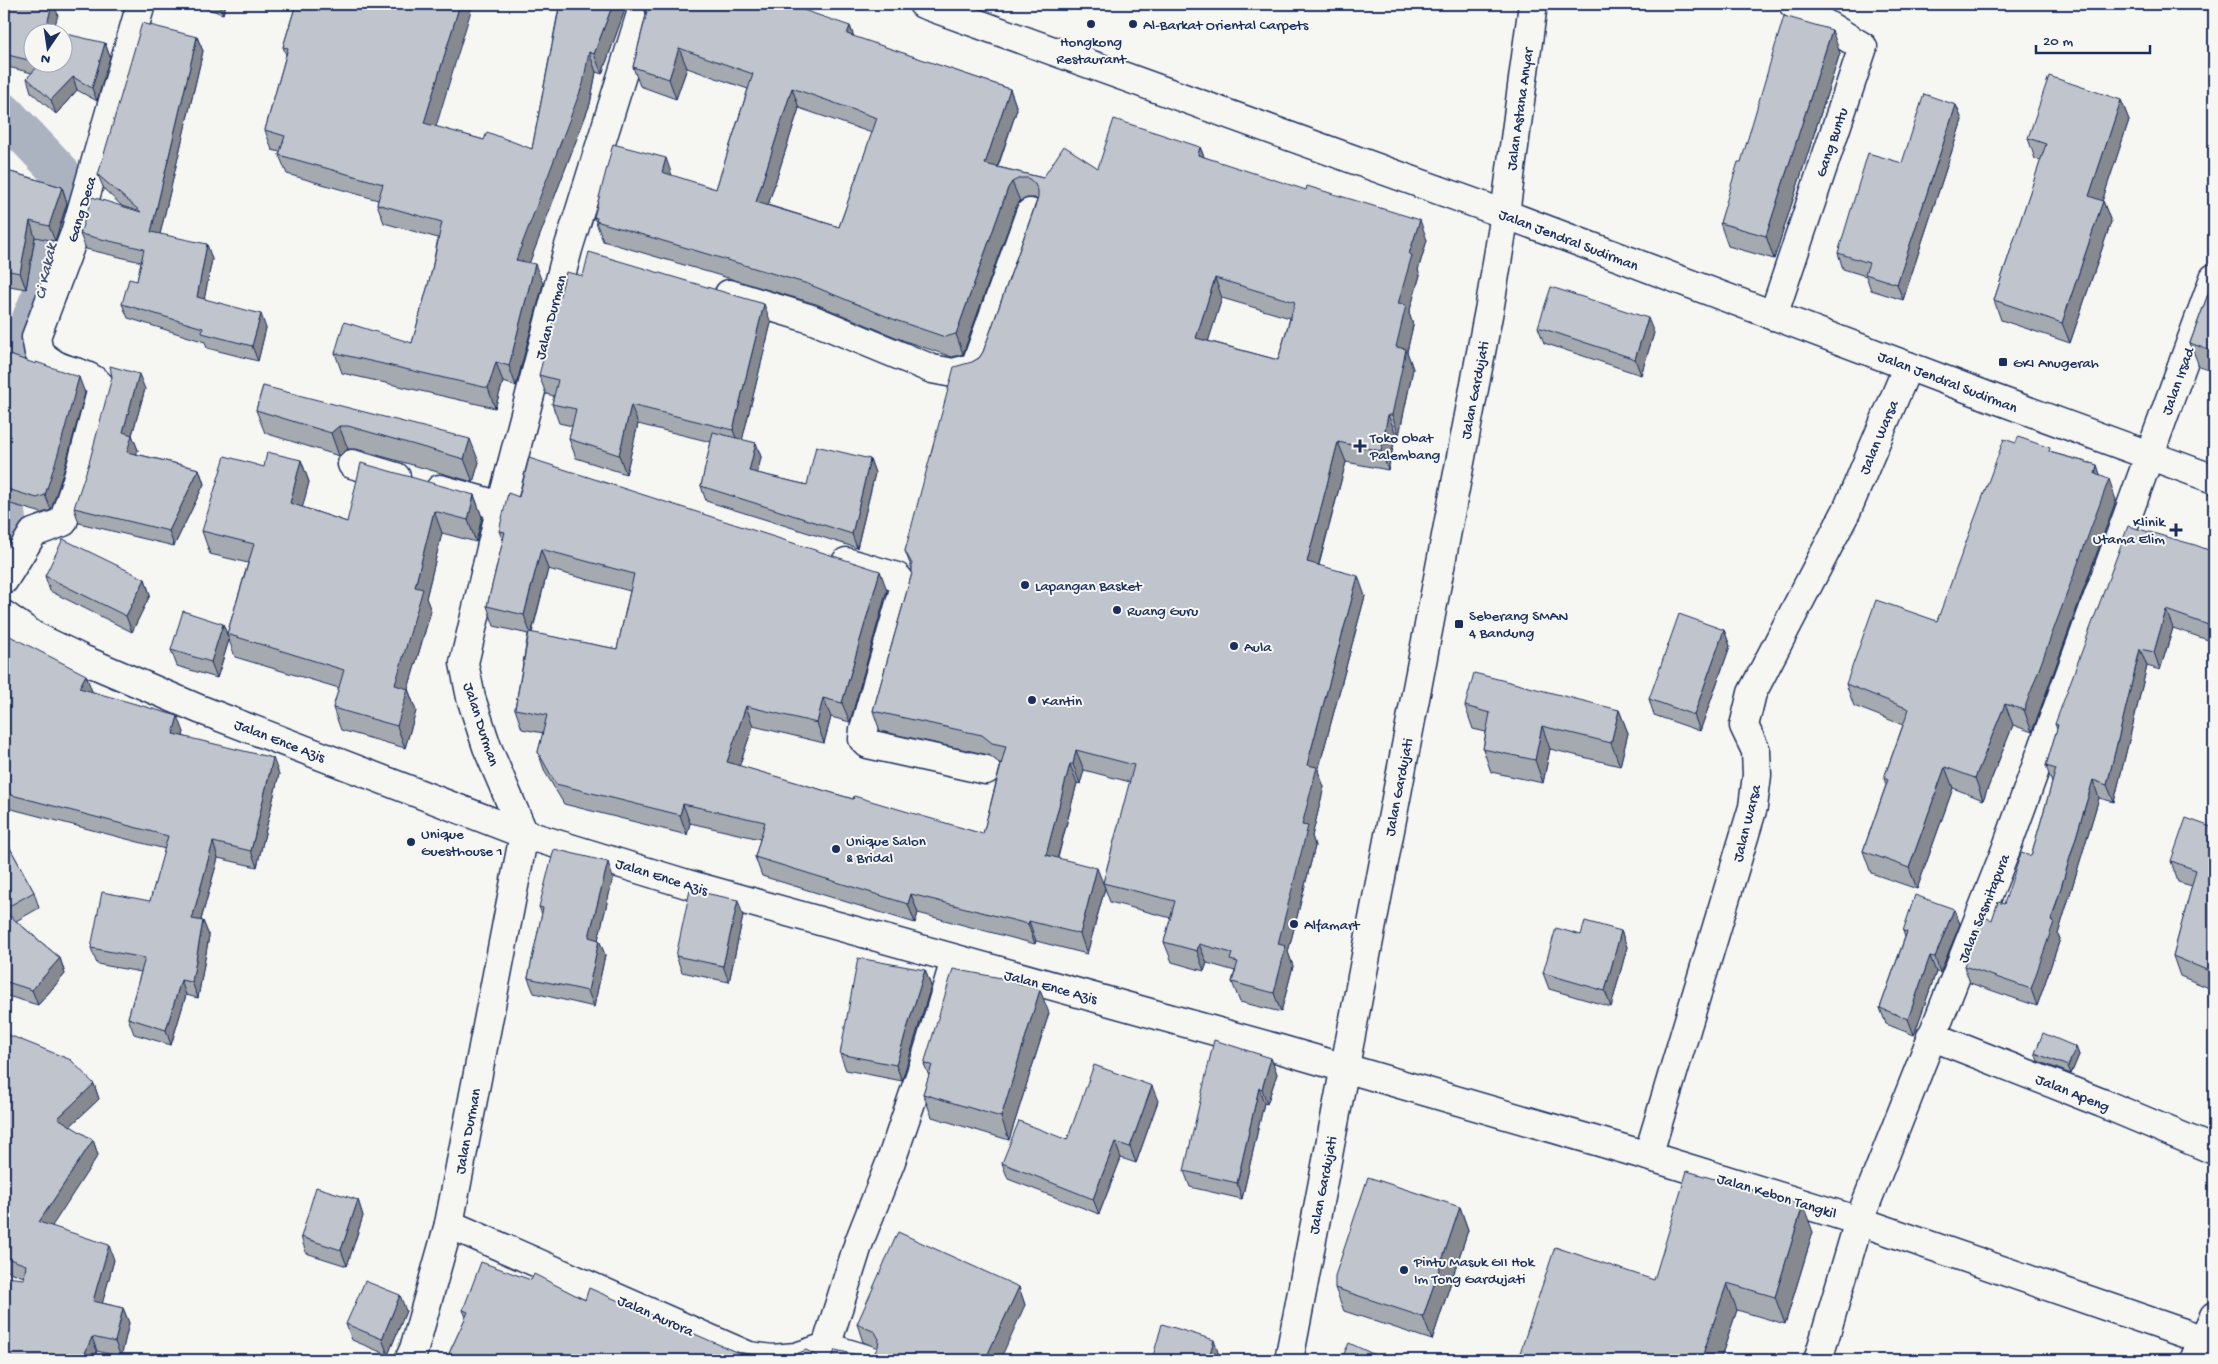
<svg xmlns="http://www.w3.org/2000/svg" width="2218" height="1364" viewBox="0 0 2218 1364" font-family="'Gochi Hand',sans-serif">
<rect width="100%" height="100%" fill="#f6f6f2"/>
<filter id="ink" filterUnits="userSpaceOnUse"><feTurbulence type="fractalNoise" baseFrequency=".02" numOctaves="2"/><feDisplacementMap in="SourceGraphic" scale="10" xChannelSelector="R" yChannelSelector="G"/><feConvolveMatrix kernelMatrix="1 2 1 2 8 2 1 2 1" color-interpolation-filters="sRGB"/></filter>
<g filter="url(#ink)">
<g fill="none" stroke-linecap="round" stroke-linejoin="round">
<!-- canal -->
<g stroke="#abb2c0" stroke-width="40">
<path d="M4 113 60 172 44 290 4 385"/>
<path d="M4 502 7 529"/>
</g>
<defs>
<g id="minor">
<path d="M729 294 811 319 932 369 953 373 975 367 1030 213"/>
<path d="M1773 316 1863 47 1793 4"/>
<path d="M352 464 396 477"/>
<path d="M440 489 501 506"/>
<path d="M846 562 897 577 902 583 904 589 864 729 863 739 868 744 986 770"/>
<path d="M4 580 33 533 63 522 79 474 102 388C92 373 71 373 56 365 50 362 45 357 39 353L36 337 75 233 141 4"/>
<path d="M4 615 34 636 82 659 199 709 524 834 687 884 1283 1050 1648 1156 1859 1221 2204 1340 2214 1347"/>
<path d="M1931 1036 2102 1103 2214 1150"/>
<path d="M1648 1156 1753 807 1757 775 1756 751 1744 726 1752 693 1847 510 1908 366"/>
<path d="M449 1224 749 1356 772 1359 796 1357 826 1347 870 1360"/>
<path d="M826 1347 859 1242 891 1161 925 1061 955 960"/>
<path d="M409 1360 414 1349 449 1224 524 834 487 747 471 698 464 663 501 506 568 249 644 4"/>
<path d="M1818 1360 1859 1221 2005 852 2214 278"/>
<path d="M2194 1360 2214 1316"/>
</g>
<g id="major">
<path d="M923 4 1505 214 1990 397 2214 479"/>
<path d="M1289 1360 1490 305 1505 214 1533 4"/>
</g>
</defs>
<!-- minor casing -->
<use href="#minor" stroke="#1b2f5e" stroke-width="31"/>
<!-- major casing -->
<use href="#major" stroke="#1b2f5e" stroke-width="31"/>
<!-- minor -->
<use href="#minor" stroke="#f6f6f2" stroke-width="28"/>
<!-- major -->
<use href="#major" stroke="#f6f6f2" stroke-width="28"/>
</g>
<!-- wall -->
<g fill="#a5a9b0" stroke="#1b2f5e" fill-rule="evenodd">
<path d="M4 4 58 15 32 32V62H62L105 43 110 57 97 101 77 90 56 114 31 92 27 78 32 73 4 66Z"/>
<path d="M193 4H226L223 14Z"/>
<path d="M296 4 436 127 484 140 532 149 559 7 548 4H627L602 74 596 72 590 104 529 263 543 284 516 386 503 382 495 408 342 373 335 353 412 343 431 274 438 238 384 223 377 204 378 200 287 174 279 155 280 152 272 150 265 130 286 55 283 47Z"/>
<path d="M645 11 850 26 854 37 1010 89 1017 109 998 167 1043 178 1098 168 1200 147 1204 157 1427 240 1418 270 1420 275 1409 313 1413 325 1407 352 1413 369 1399 435 1396 434 1388 470 1346 462 1319 565 1365 596 1318 771 1324 787 1312 836 1315 846 1288 952 1293 966 1281 1012 1240 1002 1232 982 1235 971 1207 963 1204 971 1172 962 1164 942 1171 918 1110 902 1103 883 1130 782 1084 770 1080 784 1077 783 1058 858 1105 888 1087 954 1036 941 1035 944 918 913 915 923 762 876 755 857 760 839 690 823 687 835 564 804 545 772 538 752 543 733 522 729 515 709 528 634 494 626 487 606 503 541 499 531 887 590 850 722 831 717 824 743 753 726 739 766 853 799 983 834 1001 763H999L989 755 880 731 873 711 912 573V569L905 551 972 362 979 358 983 352 1037 200 1035 198H1027L1020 201 1016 207 963 354 952 357 905 341 816 304 603 241 594 217 672 176 716 189 748 89 687 68 676 99 640 86 633 67 646 15ZM799 108 872 133 839 227 768 205ZM1222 298 1290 318 1278 360 1208 341ZM548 569 630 591 617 649 532 633Z"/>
<path d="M197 37 203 51 160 234 212 259 204 299 266 328 258 361 207 348 205 342 128 318 122 304 137 281 141 262 86 249 80 234 123 207 104 189 98 175Z"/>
<path d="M1840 53 1774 259 1728 246 1720 223 1741 162Z"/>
<path d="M2121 100 2129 120 2102 201H2103L2111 222 2070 343 2001 320 1994 300 2041 160 2035 159 2028 138Z"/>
<path d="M1956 105 1962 120 1903 300 1871 290 1866 276 1843 269 1838 253 1902 163Z"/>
<path d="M4 170 62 187 67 203 55 241 35 237 26 289 4 285Z"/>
<path d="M2214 278V371L2199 366 2190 343Z"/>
<path d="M771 323 742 440 756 443 761 457 757 473 807 485 870 459 875 473 857 548 706 501 701 486 711 442 638 424 626 474 576 458 569 439 572 426 559 423 552 404 554 396 546 394 539 375Z"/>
<path d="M1538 327 1654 333 1641 375 1544 343Z"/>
<path d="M4 353 85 393 64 470 51 510 42 513 4 502Z"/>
<path d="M263 386 479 462 473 482 356 449H348L339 456 265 433 256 410Z"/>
<path d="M145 389 132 435 138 450 136 454 199 469 204 484 174 546 79 523 74 508Z"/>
<path d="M2016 443 2097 465 2100 476 2116 500 2032 732 2013 725 1983 800 1953 788 1917 889 1871 873 1863 851 1886 785 1884 778 1903 725 1854 706 1846 684 1937 621Z"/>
<path d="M301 460 309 482 302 507 347 522 474 495 482 517 476 542 442 533 426 598 431 611 408 689 416 711 405 748 341 730 333 708 339 688 235 657 227 634 248 563 210 554 202 531 264 467Z"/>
<path d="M2214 552V642L2173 628 2160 670 2147 666 2114 802 2099 798 2058 934 2060 939 2037 1006 1970 983 1964 966 1992 920 2004 904 2031 856 2052 783 2046 766 2057 729 2055 724Z"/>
<path d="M45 576 145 579 150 595 132 632 50 591Z"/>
<path d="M223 624 229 640 217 678 177 666 171 650Z"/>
<path d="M1724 630 1730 646 1700 731 1654 715 1649 699Z"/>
<path d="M4 633 91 691 184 732 183 736 279 774 257 867 218 858 201 920 203 921 209 936 198 998 186 995 171 1045 134 1034 128 1018 141 972 97 964 91 948 150 901 165 849 4 807Z"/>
<path d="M1465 706 1619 710 1628 733 1620 766 1550 749 1543 783 1491 772 1483 749 1486 732 1473 729Z"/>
<path d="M2214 828V990L2180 976 2173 956 2192 886 2178 882 2171 861Z"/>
<path d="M4 837 34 892 39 908 16 921 60 958 65 974 38 1005 4 995Z"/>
<path d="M613 878 598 939 599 940 605 955 594 1007 534 993 528 978 542 914 539 907Z"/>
<path d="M1954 909 1960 924 1940 973 1936 972 1914 1035 1886 1024 1880 1008 1905 937 1903 931Z"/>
<path d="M743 916 729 982 682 972 676 956Z"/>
<path d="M1621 931 1627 947 1611 1007 1549 989 1543 973Z"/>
<path d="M925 970 931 986 902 1081 846 1070 840 1054Z"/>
<path d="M1049 1013 1009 1140 932 1117 923 1094 929 1076 924 1064Z"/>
<path d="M4 1033 94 1084 99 1099 70 1126 93 1140 98 1155 51 1226 114 1260 102 1303 123 1308 129 1323 121 1357 97 1351 24 1277 4 1270Z"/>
<path d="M2076 1047 2079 1055 2071 1074 2038 1061 2035 1053Z"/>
<path d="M1271 1058 1277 1074 1267 1104 1264 1103 1242 1199 1190 1187 1184 1171Z"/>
<path d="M1158 1101 1136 1163 1121 1158 1099 1214 1008 1179 1002 1163 1067 1140Z"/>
<path d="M358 1200 363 1216 347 1266 306 1253 301 1237Z"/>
<path d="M1460 1207 1468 1230 1432 1340 1344 1311 1335 1288Z"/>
<path d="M1813 1232 1785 1324 1737 1310 1720 1360H1518V1359L1654 1280Z"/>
<path d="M1019 1287 1025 1305 867 1357 874 1354 878 1348 863 1342 857 1324Z"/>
<path d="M585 1300 736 1352 767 1357 825 1360H446L466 1317 463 1310Z"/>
<path d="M406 1311 388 1355 352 1340 346 1324Z"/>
</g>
<!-- shaded-wall -->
<g fill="#868990" stroke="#1b2f5e">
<path d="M52 4H54L58 15 53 32 46 29Z"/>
<path d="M219 4H226L223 14Z"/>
<path d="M460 4H473L431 143 424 123Z"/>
<path d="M613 4H627L602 74 594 54Z"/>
<path d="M850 26 857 46 847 34Z"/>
<path d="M1832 30 1840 53 1774 259 1766 236Z"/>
<path d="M197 37 203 51 157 247 151 232Z"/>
<path d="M105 43 110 57 97 101 92 88Z"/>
<path d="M679 48 687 68 676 99 669 79Z"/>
<path d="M589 52 596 72 590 104 523 280 516 260Z"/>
<path d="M73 77 77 90 56 114 51 100Z"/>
<path d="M792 88 799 108 763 221 756 202Z"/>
<path d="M1010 89 1017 109 992 183 985 164Z"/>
<path d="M2121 100 2129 120 2097 217 2089 196Z"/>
<path d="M1956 105 1962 120 1903 300 1897 284Z"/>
<path d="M1200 147 1208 167 1198 155Z"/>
<path d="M666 158 673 178 662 172Z"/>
<path d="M1012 182 1020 201 1016 207 963 354 956 334 1008 188Z"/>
<path d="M62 187 67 203 55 241 49 226Z"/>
<path d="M2103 201 2111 222 2070 343 2062 323Z"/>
<path d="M1420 220 1427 240 1418 270 1420 275 1409 313 1413 325 1407 352 1413 369 1399 435 1392 415 1398 304 1409 254Z"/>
<path d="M30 221 35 237 26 289 20 273Z"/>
<path d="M207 244 212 259 202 311 197 297Z"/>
<path d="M535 264 543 284 516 386 509 366Z"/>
<path d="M1215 278 1222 298 1203 358 1196 338Z"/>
<path d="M764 304 771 323 740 449 733 430Z"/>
<path d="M261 314 266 328 258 361 252 346Z"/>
<path d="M1648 318 1654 333 1641 375 1635 359Z"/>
<path d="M496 362 503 382 495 408 488 388Z"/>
<path d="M139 374 145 389 132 435 138 450 132 467 127 452 123 432Z"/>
<path d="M79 377 85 393 64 470 51 510 45 495Z"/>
<path d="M631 405 638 424 626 474 619 455Z"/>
<path d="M1388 415 1396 434 1388 470 1381 451Z"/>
<path d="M339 426 348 449 339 456 331 433Z"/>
<path d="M470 439 479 462 473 482 464 459Z"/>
<path d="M1338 442 1346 462 1314 582 1307 562Z"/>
<path d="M756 443 761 457 755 486 749 471Z"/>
<path d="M870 459 875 473 857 548 852 534Z"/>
<path d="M301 460 309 482 298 525 290 503Z"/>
<path d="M2097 465 2104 487 2109 479 2116 500 2032 732 2024 710Z"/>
<path d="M199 469 204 484 174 546 169 531Z"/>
<path d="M474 495 482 517 476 542 468 520Z"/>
<path d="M434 511 442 533 426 598 431 611 408 689 416 711 405 748 397 726 395 685 415 587Z"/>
<path d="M541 549 548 569 531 635 524 615Z"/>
<path d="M880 571 887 590 850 722 842 703Z"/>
<path d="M1358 576 1365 596 1318 771 1324 787 1312 836 1315 846 1288 952 1293 966 1281 1012 1274 993 1278 944 1307 765Z"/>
<path d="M145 579 150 595 132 632 126 616Z"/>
<path d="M2166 610 2173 628 2160 670 2154 652Z"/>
<path d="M223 624 229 640 217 678 211 662Z"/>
<path d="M1724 630 1730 646 1700 731 1694 715Z"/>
<path d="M2140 649 2147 666 2114 802 2107 785Z"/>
<path d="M86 675 92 691 85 704 79 688Z"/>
<path d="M823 698 831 717 824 743 817 723Z"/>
<path d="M2005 704 2013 725 1983 800 1975 778Z"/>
<path d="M746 706 753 726 734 782 727 762Z"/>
<path d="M1619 710 1628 733 1620 766 1611 743Z"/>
<path d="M178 716 184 732 179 749 173 734Z"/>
<path d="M1542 726 1550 749 1543 783 1535 760Z"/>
<path d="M1076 750 1084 770 1080 784 1073 764Z"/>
<path d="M273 758 279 774 257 867 251 851Z"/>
<path d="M1070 764 1077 783 1053 875 1046 855Z"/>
<path d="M1945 767 1953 788 1917 889 1909 868Z"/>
<path d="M2093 780 2099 798 2058 934 2060 939 2037 1006 2031 989Z"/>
<path d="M683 804 690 823 687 835 680 815Z"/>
<path d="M213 842 218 858 197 934 192 919Z"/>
<path d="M608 862 613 878 595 953 589 937Z"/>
<path d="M1097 868 1105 888 1087 954 1080 934Z"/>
<path d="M911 894 918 913 915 923 908 904Z"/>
<path d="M738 900 743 916 729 982 723 966Z"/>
<path d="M1954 909 1960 924 1940 973 1935 957Z"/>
<path d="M203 921 209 936 198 998 192 982Z"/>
<path d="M1029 921 1036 941 1035 944 1028 924Z"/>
<path d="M1621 931 1627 947 1611 1007 1605 991Z"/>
<path d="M599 940 605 955 594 1007 588 991Z"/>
<path d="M1199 944 1207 963 1204 971 1197 951Z"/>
<path d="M1930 956 1936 972 1914 1035 1908 1019Z"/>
<path d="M60 958 65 974 38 1005 32 990Z"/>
<path d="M925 970 931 986 902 1081 896 1065Z"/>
<path d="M181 980 186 995 171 1045 166 1030Z"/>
<path d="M1040 990 1049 1013 1009 1140 1001 1117Z"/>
<path d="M2076 1047 2079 1055 2071 1074 2068 1066Z"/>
<path d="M1271 1058 1277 1074 1267 1104 1262 1089Z"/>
<path d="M94 1084 99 1099 63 1133 58 1118Z"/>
<path d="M1152 1086 1158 1101 1136 1163 1130 1147Z"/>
<path d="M1259 1088 1264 1103 1242 1199 1237 1183Z"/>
<path d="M93 1140 98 1155 45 1237 39 1222Z"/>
<path d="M1115 1142 1121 1158 1099 1214 1093 1199Z"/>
<path d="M358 1200 363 1216 347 1266 341 1250Z"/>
<path d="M1803 1205 1813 1232 1785 1324 1775 1297Z"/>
<path d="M1460 1207 1468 1230 1432 1340 1423 1317Z"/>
<path d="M109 1245 114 1260 99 1316 93 1301Z"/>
<path d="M1727 1283 1737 1310 1720 1360H1701Z"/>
<path d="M1019 1287 1025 1305 1000 1360H985Z"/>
<path d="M400 1295 406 1311 388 1355 382 1339Z"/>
<path d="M123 1308 129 1323 121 1357 115 1342Z"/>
<path d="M92 1337 97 1351 94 1360H82Z"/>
<path d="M1214 1340 1220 1358V1360H1208Z"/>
</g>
<!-- building -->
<g fill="#c0c4cd" stroke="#1b2f5e" fill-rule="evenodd">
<path d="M4 4H52L46 29 61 32H32V61L4 54Z"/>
<path d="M296 4H460L424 123 484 140 487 132 532 149 560 4H613L594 54 589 52 583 84 516 260 535 264 509 366 496 362 488 388 335 353 344 322 412 343 431 274 442 222 377 204 383 184 279 155 285 136 265 130 288 48 283 47Z"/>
<path d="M647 4H786L850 26 847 34 1010 89 985 164 1043 178 1064 146 1098 168 1114 119 1200 147 1198 155 1306 190 1307 186 1420 220 1409 254 1412 255 1398 304 1406 305 1396 347 1406 349 1392 415H1388L1381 451 1338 442 1307 562 1358 576 1307 765 1317 767 1302 825 1308 826 1278 944 1286 946 1274 993 1232 982 1238 962 1230 960 1232 953 1199 944 1197 951 1164 942 1175 901 1103 883 1134 765 1076 750 1073 764H1070L1046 855 1097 868 1080 934 1029 921 1028 924 911 894 908 904 755 857 765 822 683 804 680 815 556 784 538 752 547 715 515 709 529 632 617 649 634 574 541 549 524 615 487 606 505 532 499 531 508 493 519 497 529 458 880 571 842 703 823 698 817 723 746 706 727 762 853 799 854 796 983 834 1006 746 992 743 982 735 873 711 912 573V564L905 551 954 367 972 362 979 358 983 352 1038 198V190L1034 183 1028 178H1020L1012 182 1008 188 956 334 945 337 898 321 808 284 596 221 597 218 594 217 613 144 666 158 662 172 716 189 753 74 679 48 669 79 633 67 647 12 645 11ZM792 88 877 118 839 227 756 202ZM1215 278 1295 302 1278 360 1196 338Z"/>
<path d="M1784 16 1832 30 1766 236 1720 223 1738 162H1741Z"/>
<path d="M142 23 197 37 151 232 207 244 197 297 261 314 252 346 202 333 203 328 122 304 129 279 137 281 144 249 80 234 92 197 141 212 98 175Z"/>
<path d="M62 33 105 43 92 88 73 77 51 100 27 78 41 63 38 62H62Z"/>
<path d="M2049 76 2121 100 2089 196 2103 201 2062 323 1994 300 2046 144 2028 138Z"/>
<path d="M1924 94 1956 105 1897 284 1865 274 1869 263 1838 253 1868 153 1902 163Z"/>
<path d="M4 170 62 187 49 226 30 221 20 273 4 270Z"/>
<path d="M589 252 764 304 733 430 631 405 619 455 569 439 576 409 552 404 558 380 539 375 566 272 583 276Z"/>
<path d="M2214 278V352L2190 343Z"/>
<path d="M1551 287 1648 318 1635 359 1538 327Z"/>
<path d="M4 353 36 364V362L79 377 58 454 45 495 37 498 4 488Z"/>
<path d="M110 366 139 374 123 432 132 435 127 452 199 469 169 531 74 508 89 463 112 377Z"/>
<path d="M263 386 470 439 464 459 348 426H339L331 433 256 410Z"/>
<path d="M713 432 756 443 749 471 807 485 816 446 870 459 852 534 701 486Z"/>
<path d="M2018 437 2050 448 2049 452 2097 465 2095 474 2109 479 2024 710 2005 704 1975 778 1945 767 1909 868 1863 851 1888 780 1884 778 1909 709 1846 684 1876 600 1937 621 2004 439 2016 443Z"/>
<path d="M267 452 301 460 290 503 347 522 361 463 474 495 468 520 434 511 415 587 423 589 395 685 408 689 397 726 333 708 344 670 227 634 254 544 202 531 225 456 264 467Z"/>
<path d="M2128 526 2195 545 2214 552V627L2166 610 2154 652 2140 649 2107 785 2093 780 2051 921 2054 922 2031 989 1964 966 1983 917 1992 920 1998 902 2004 904 2021 853 2031 856 2056 769 2046 766 2058 725 2055 724Z"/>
<path d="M63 539 145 579 126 616 45 576Z"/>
<path d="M183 611 223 624 211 662 171 650Z"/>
<path d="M1679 614 1724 630 1694 715 1649 699Z"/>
<path d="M4 633 86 675 79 688 178 716 173 734 273 758 251 851 213 842 192 919 203 921 192 982 181 980 166 1030 128 1018 145 958 91 948 102 892 150 901 168 836 4 793Z"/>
<path d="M1474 673 1619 710 1611 743 1542 726 1535 760 1483 749 1490 713 1465 706Z"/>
<path d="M2186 818 2214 828V973L2173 956 2196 870 2171 861Z"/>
<path d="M4 837 34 892 4 909Z"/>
<path d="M554 849 608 862 589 937 599 940 588 991 528 978 543 908 539 907Z"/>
<path d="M690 890 738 900 723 966 676 956Z"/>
<path d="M1915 895 1954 909 1935 957 1930 956 1908 1019 1880 1008 1907 932 1903 931Z"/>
<path d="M4 911 60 958 32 990 4 981Z"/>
<path d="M1585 921 1621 931 1605 991 1543 973 1556 928 1581 935Z"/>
<path d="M858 958 925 970 896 1065 840 1054Z"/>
<path d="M953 969 1001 978 1040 990 1001 1117 923 1094 932 1065 924 1064Z"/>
<path d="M4 1033 71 1060 94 1084 58 1118 93 1140 39 1222 109 1245 93 1301 123 1308 115 1342 92 1337 82 1360H4V1277L24 1279 26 1265 4 1257Z"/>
<path d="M2043 1033 2076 1047 2068 1066 2035 1053Z"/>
<path d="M1214 1040 1271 1058 1262 1089 1259 1088 1237 1183 1184 1171Z"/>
<path d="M1094 1065 1152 1086 1130 1147 1115 1142 1093 1199 1002 1163 1019 1121 1067 1140Z"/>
<path d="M1687 1171 1803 1205 1775 1297 1727 1283 1701 1360H1522L1518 1359 1555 1247 1654 1280Z"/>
<path d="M1368 1177 1460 1207 1423 1317 1335 1288V1276Z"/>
<path d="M316 1187 358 1200 341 1250 301 1237Z"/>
<path d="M898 1232 1019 1287 985 1360H831L835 1350 867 1357 874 1354 878 1347 879 1339 875 1332 857 1324Z"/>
<path d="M481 1262 531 1280 534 1274 585 1300 589 1288 736 1352 767 1357 792 1356 806 1350 825 1360H446L468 1312 463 1310Z"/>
<path d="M365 1281 400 1295 382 1339 346 1324Z"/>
<path d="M1162 1324 1214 1340 1208 1360H1152Z"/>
<path d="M1349 1343 1386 1360H1341Z"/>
</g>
</g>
<!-- markers -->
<g fill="#1b2f5e" stroke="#f6f6f2" stroke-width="2">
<circle cx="1091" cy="24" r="5"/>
<circle cx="1133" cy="24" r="5"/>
<rect x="1998" y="357" width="10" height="10" rx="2.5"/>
<path d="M1357.5 438.5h5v5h5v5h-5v5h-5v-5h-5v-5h5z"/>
<path d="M2173.5 522.5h5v5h5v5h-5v5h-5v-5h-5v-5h5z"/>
<circle cx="1025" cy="585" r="5"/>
<circle cx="1117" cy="610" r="5"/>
<rect x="1454" y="619" width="10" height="10" rx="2.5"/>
<circle cx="1234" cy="646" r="5"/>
<circle cx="1032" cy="700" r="5"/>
<circle cx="411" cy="842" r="5"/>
<circle cx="836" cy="849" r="5"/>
<circle cx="1294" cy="924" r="5"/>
<circle cx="1404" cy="1270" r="5"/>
</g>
<g text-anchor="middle" stroke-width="4" stroke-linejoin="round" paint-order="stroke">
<!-- poi labels -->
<g font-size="15" fill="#1b2f5e" stroke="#f6f6f2" text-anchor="start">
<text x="1143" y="29">Al-Barkat Oriental Carpets</text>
<text x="1091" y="46" text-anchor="middle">Hongkong<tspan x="1091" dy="17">Restaurant</tspan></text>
<text x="2013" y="367">GKI Anugerah</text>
<text x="1370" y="442">Toko Obat<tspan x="1370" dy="17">Palembang</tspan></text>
<text x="2165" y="526" text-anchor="end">Klinik<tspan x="2165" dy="17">Utama Elim</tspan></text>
<text x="1035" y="590">Lapangan Basket</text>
<text x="1127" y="615">Ruang Guru</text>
<text x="1469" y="620">Seberang SMAN<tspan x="1469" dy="17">4 Bandung</tspan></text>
<text x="1244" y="651">Aula</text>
<text x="1042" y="705">Kantin</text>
<text x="421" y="838">Unique<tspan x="421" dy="17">Guesthouse 1</tspan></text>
<text x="846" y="845">Unique Salon<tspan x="846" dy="17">&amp; Bridal</tspan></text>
<text x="1304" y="929">Alfamart</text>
<text x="1414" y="1266">Pintu Masuk GII Hok<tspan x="1414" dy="17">Im Tong Gardujati</tspan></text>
</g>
<!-- street labels -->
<g font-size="15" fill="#1b2f5e" stroke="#f6f6f2">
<text transform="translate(1519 109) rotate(-82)" y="5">Jalan Astana Anyar</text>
<text transform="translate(1831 142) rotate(-71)" y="5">Gang Buntu</text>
<text transform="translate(81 209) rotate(-73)" y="5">Gang Deca</text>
<text transform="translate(1569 239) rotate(21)" y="5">Jalan Jendral Sudirman</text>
<text transform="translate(550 317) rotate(-75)" y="5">Jalan Durman</text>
<text transform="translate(1948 381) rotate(21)" y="5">Jalan Jendral Sudirman</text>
<text transform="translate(2177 381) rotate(-70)" y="5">Jalan Irsad</text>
<text transform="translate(1474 390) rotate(-79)" y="5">Jalan Gardujati</text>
<text transform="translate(1878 437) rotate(-67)" y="5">Jalan Warsa</text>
<text transform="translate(482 724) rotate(72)" y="5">Jalan Durman</text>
<text transform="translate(280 740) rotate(21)" y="5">Jalan Ence Azis</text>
<text transform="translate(1398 787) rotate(-79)" y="5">Jalan Gardujati</text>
<text transform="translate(1746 823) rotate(-76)" y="5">Jalan Warsa</text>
<text transform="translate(662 876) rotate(17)" y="5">Jalan Ence Azis</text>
<text transform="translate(1983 908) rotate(-68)" y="5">Jalan Sasmitapura</text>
<text transform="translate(1051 986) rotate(15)" y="5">Jalan Ence Azis</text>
<text transform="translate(2073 1092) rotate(22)" y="5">Jalan Apeng</text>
<text transform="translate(467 1131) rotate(-79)" y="5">Jalan Durman</text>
<text transform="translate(1322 1185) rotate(-79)" y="5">Jalan Gardujati</text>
<text transform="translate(1777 1195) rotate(17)" y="5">Jalan Kebon Tangkil</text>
<text transform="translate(656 1315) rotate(24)" y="5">Jalan Aurora</text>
</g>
<!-- water labels -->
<g font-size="16" font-style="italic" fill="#46567b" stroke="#f6f6f2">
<text transform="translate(44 271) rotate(-78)" y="6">Ci Kakak</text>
</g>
</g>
<!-- margin -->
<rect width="2218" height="1364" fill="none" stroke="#f6f6f2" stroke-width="20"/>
<rect x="10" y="10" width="2198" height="1344" fill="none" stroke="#1b2f5e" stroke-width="2" filter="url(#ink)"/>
<!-- north arrow -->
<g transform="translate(48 48) rotate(193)"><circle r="24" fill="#f6f6f2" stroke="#9ea6b7"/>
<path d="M0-4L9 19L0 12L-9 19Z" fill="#1b2f5e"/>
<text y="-8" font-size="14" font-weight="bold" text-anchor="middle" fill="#1b2f5e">N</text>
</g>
<!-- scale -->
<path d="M2036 45v8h114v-8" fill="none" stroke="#1b2f5e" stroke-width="2.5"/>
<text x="2043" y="45" font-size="15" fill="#1b2f5e" stroke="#f6f6f2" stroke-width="4" paint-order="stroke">20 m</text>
</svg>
